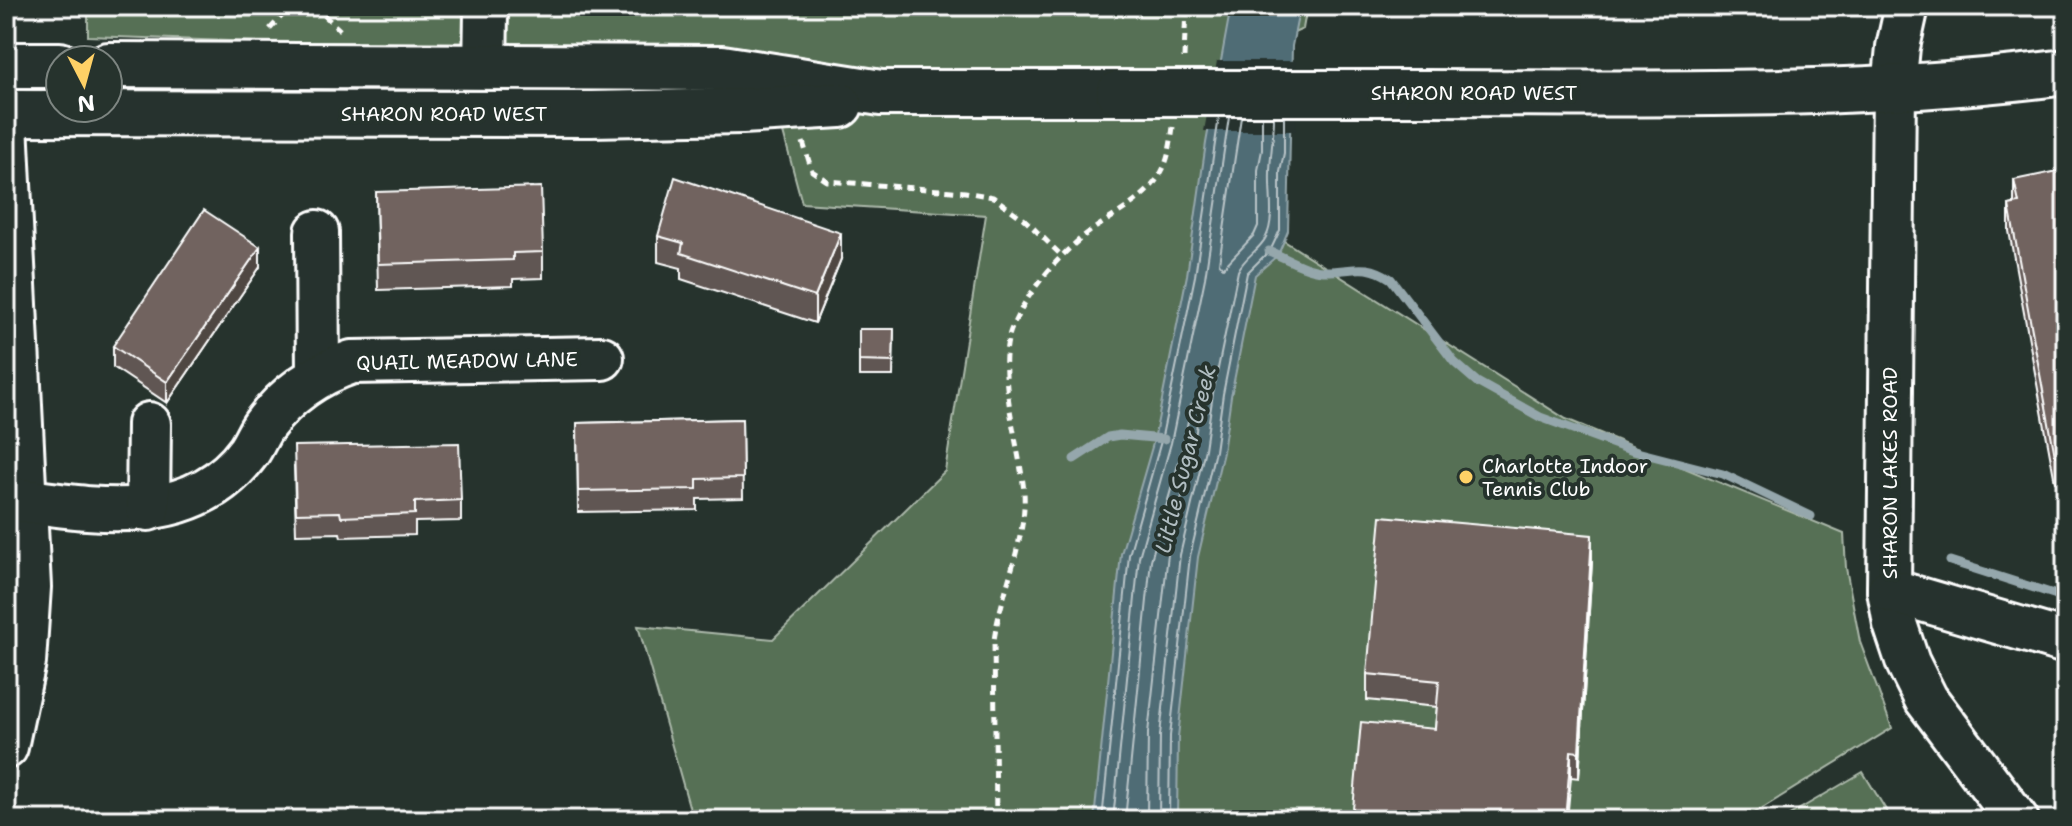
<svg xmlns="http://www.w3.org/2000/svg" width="2072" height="826" viewBox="0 0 2072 826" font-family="'Shantell Sans',sans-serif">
<rect width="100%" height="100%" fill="#26332d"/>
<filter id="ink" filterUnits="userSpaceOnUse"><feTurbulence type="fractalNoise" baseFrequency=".0125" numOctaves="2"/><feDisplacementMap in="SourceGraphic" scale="16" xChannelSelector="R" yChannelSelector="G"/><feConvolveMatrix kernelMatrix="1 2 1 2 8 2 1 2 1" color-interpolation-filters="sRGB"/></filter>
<g filter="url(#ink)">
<!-- green -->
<g fill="#577055" stroke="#abb8aa" stroke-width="2">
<path d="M88 6H1307L1303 29 1256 50 1235 210 1566 419 1844 534 1846 568 1860 642 1892 728 1743 820H693L638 626 773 639 945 471 986 215 802 203 762 54 485 43 258 42 88 36Z"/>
<path d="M1863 772 1892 820H1781Z"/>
</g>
<!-- water -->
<path fill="#4f6c75" stroke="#95a7ac" stroke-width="2" d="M1231 6H1300L1292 46 1288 231 1278 255 1255 275 1231 396 1223 452 1198 557 1178 737 1177 820H1094L1121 554 1154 440 1187 275 1206 143Z"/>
<!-- pier -->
<path fill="#26332d" d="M1217 61H1296V131H1204Z"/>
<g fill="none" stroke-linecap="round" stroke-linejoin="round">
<!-- shore -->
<g stroke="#b9c4c8" stroke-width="2">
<path d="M1241 117 1219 263 1223 268 1254 235 1258 226V170L1262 150V117"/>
<path d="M1102 820 1129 555 1161 441 1195 276 1219 117"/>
<path d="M1113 820 1139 557 1171 443 1205 278 1229 117"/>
<path d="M1125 820 1151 560 1183 447 1191 405 1196 402 1199 406 1194 447 1168 554 1148 733 1147 820"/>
<path d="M1159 820 1160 735 1180 555 1205 449 1213 393 1238 271C1244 257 1260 250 1266 237 1275 219 1269 194 1270 174 1270 155 1274 137 1274 117"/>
<path d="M1169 820 1170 736 1190 556 1215 451 1223 394 1247 273 1271 249 1280 230V172L1284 153V117"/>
</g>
<!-- stream -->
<g stroke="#95a7ac" stroke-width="9">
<path d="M1269 251C1286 258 1305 270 1323 271 1352 272 1364 261 1391 279L1454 362 1477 382 1540 417 1633 451 1723 474 1811 516"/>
<path d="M1074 459 1108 437 1120 435 1164 439"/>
<path d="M1950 561 2066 598"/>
</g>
<defs>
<g id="minor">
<path d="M1907 6 1898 47 1894 88 1889 590 1895 624 1908 663 1926 699 2017 820"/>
<path d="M485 67 486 13"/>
<path d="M6 123 29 587 24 662 6 747"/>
<path d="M317 232 318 375"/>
<path d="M6 498C90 509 191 531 249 451 255 442 258 433 264 425 287 394 316 374 352 362L602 358"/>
<path d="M148 509 149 424"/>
<path d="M1889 590 2066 642"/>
</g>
<g id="major">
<path d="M6 65H60"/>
<path d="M108 65 722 68 881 93H1119"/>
<path d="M1387 93C1613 92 1841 101 2066 72"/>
<path d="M6 113 591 114 742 111 840 105"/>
</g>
</defs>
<!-- minor casing -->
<use href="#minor" stroke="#fff" stroke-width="48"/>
<!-- major casing -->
<use href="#major" stroke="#fff" stroke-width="50"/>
<!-- path -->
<g stroke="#fff" stroke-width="5" stroke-dasharray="8 6" stroke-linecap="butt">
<path d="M314 6 340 30"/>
<path d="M270 29 291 6"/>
<path d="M1184 58 1186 6"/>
<path d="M803 142 812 171 827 181 965 192 993 197 1025 220 1062 256"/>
<path d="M996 820 994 640C1001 593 1027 538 1024 492 1020 447 995 371 1011 330 1025 295 1056 258 1085 235 1112 215 1148 200 1163 169 1169 157 1171 141 1173 127"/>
</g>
<!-- minor -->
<use href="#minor" stroke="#26332d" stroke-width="42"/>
<!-- major -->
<use href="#major" stroke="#26332d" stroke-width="44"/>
<defs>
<path id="major-bridge" d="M1119 93H1387"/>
</defs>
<!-- major-bridge casing -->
<use href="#major-bridge" stroke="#fff" stroke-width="50" stroke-linecap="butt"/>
<!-- major-bridge -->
<use href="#major-bridge" stroke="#26332d" stroke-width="44"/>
</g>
<!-- wall -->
<g fill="#615652" stroke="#fff" stroke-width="2">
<path d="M2014 180 2066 188V480L2055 482 2009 231V205L2014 204Z"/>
<path d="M376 192 543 252V278L513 279V286L378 290Z"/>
<path d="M658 236 841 259 815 323 681 279V268L658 262Z"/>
<path d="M260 267 167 403 113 367V346Z"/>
<path d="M859 329H894L893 376H859Z"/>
<path d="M742 419 743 498 697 499V510L578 512 577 423Z"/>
<path d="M294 466 461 500V521L415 522V535L341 537 340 533 296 534Z"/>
<path d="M1592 561 1579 778 1571 777 1435 729 1437 707 1367 700V674Z"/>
</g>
<!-- shaded-wall -->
<g fill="#4f4642" stroke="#fff" stroke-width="2">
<path d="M841 233V259L815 323V297Z"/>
<path d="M260 247V267L167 403V382Z"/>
<path d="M1592 535V561L1579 778V752Z"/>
<path d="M1571 751V777L1567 820H1565Z"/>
</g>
<!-- building -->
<g fill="#71645f" stroke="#fff" stroke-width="2">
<path d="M2063 170 2066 188V454L2055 456 2009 205 2019 203 2014 180Z"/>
<path d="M675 177 841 233 815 297 681 253 683 243 658 236Z"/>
<path d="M541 187 543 252 513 253V260L378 264 376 192Z"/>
<path d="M204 210 260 247 167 382 113 346Z"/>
<path d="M859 329H894L893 362 859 361Z"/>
<path d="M742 419 743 478 697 479V489L578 491 577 423Z"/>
<path d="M459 443 461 500 415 502V514L341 517 340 512 296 513 294 446Z"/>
<path d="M1381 516 1592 535 1579 752 1571 751 1565 820H1352L1361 722 1435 729 1439 681 1367 674Z"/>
<path d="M210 815 215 820H205Z"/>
</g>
</g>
<!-- markers -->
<circle fill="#ffd166" stroke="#26332d" stroke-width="3" cx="1466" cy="477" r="8"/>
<g text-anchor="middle" stroke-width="8" stroke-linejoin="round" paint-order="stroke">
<!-- street labels -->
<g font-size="20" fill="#fff" stroke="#26332d">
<text x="1474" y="100">SHARON ROAD WEST</text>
<text x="444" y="121">SHARON ROAD WEST</text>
<text transform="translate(467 361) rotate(-1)" y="7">QUAIL MEADOW LANE</text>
<text transform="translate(1890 473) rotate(-90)" y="7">SHARON LAKES ROAD</text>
</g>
<!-- poi labels -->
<g font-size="20" fill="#fff" stroke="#26332d" text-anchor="start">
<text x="1482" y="473">Charlotte Indoor<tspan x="1482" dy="23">Tennis Club</tspan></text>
</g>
<!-- water labels -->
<g font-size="22" font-style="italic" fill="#b0bdc1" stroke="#26332d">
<text transform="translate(1185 459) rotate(-76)" y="8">Little Sugar Creek</text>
</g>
</g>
<!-- margin -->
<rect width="2072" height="826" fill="none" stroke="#26332d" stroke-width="32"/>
<rect x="16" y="16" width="2040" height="794" fill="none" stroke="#fff" stroke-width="3" filter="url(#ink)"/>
<!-- north arrow -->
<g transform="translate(84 84) rotate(174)"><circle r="38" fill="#26332d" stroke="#7d8581" stroke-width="2"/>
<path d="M0-6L14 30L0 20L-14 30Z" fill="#ffd166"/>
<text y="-12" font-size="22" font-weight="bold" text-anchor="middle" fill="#ffffff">N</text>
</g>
</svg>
